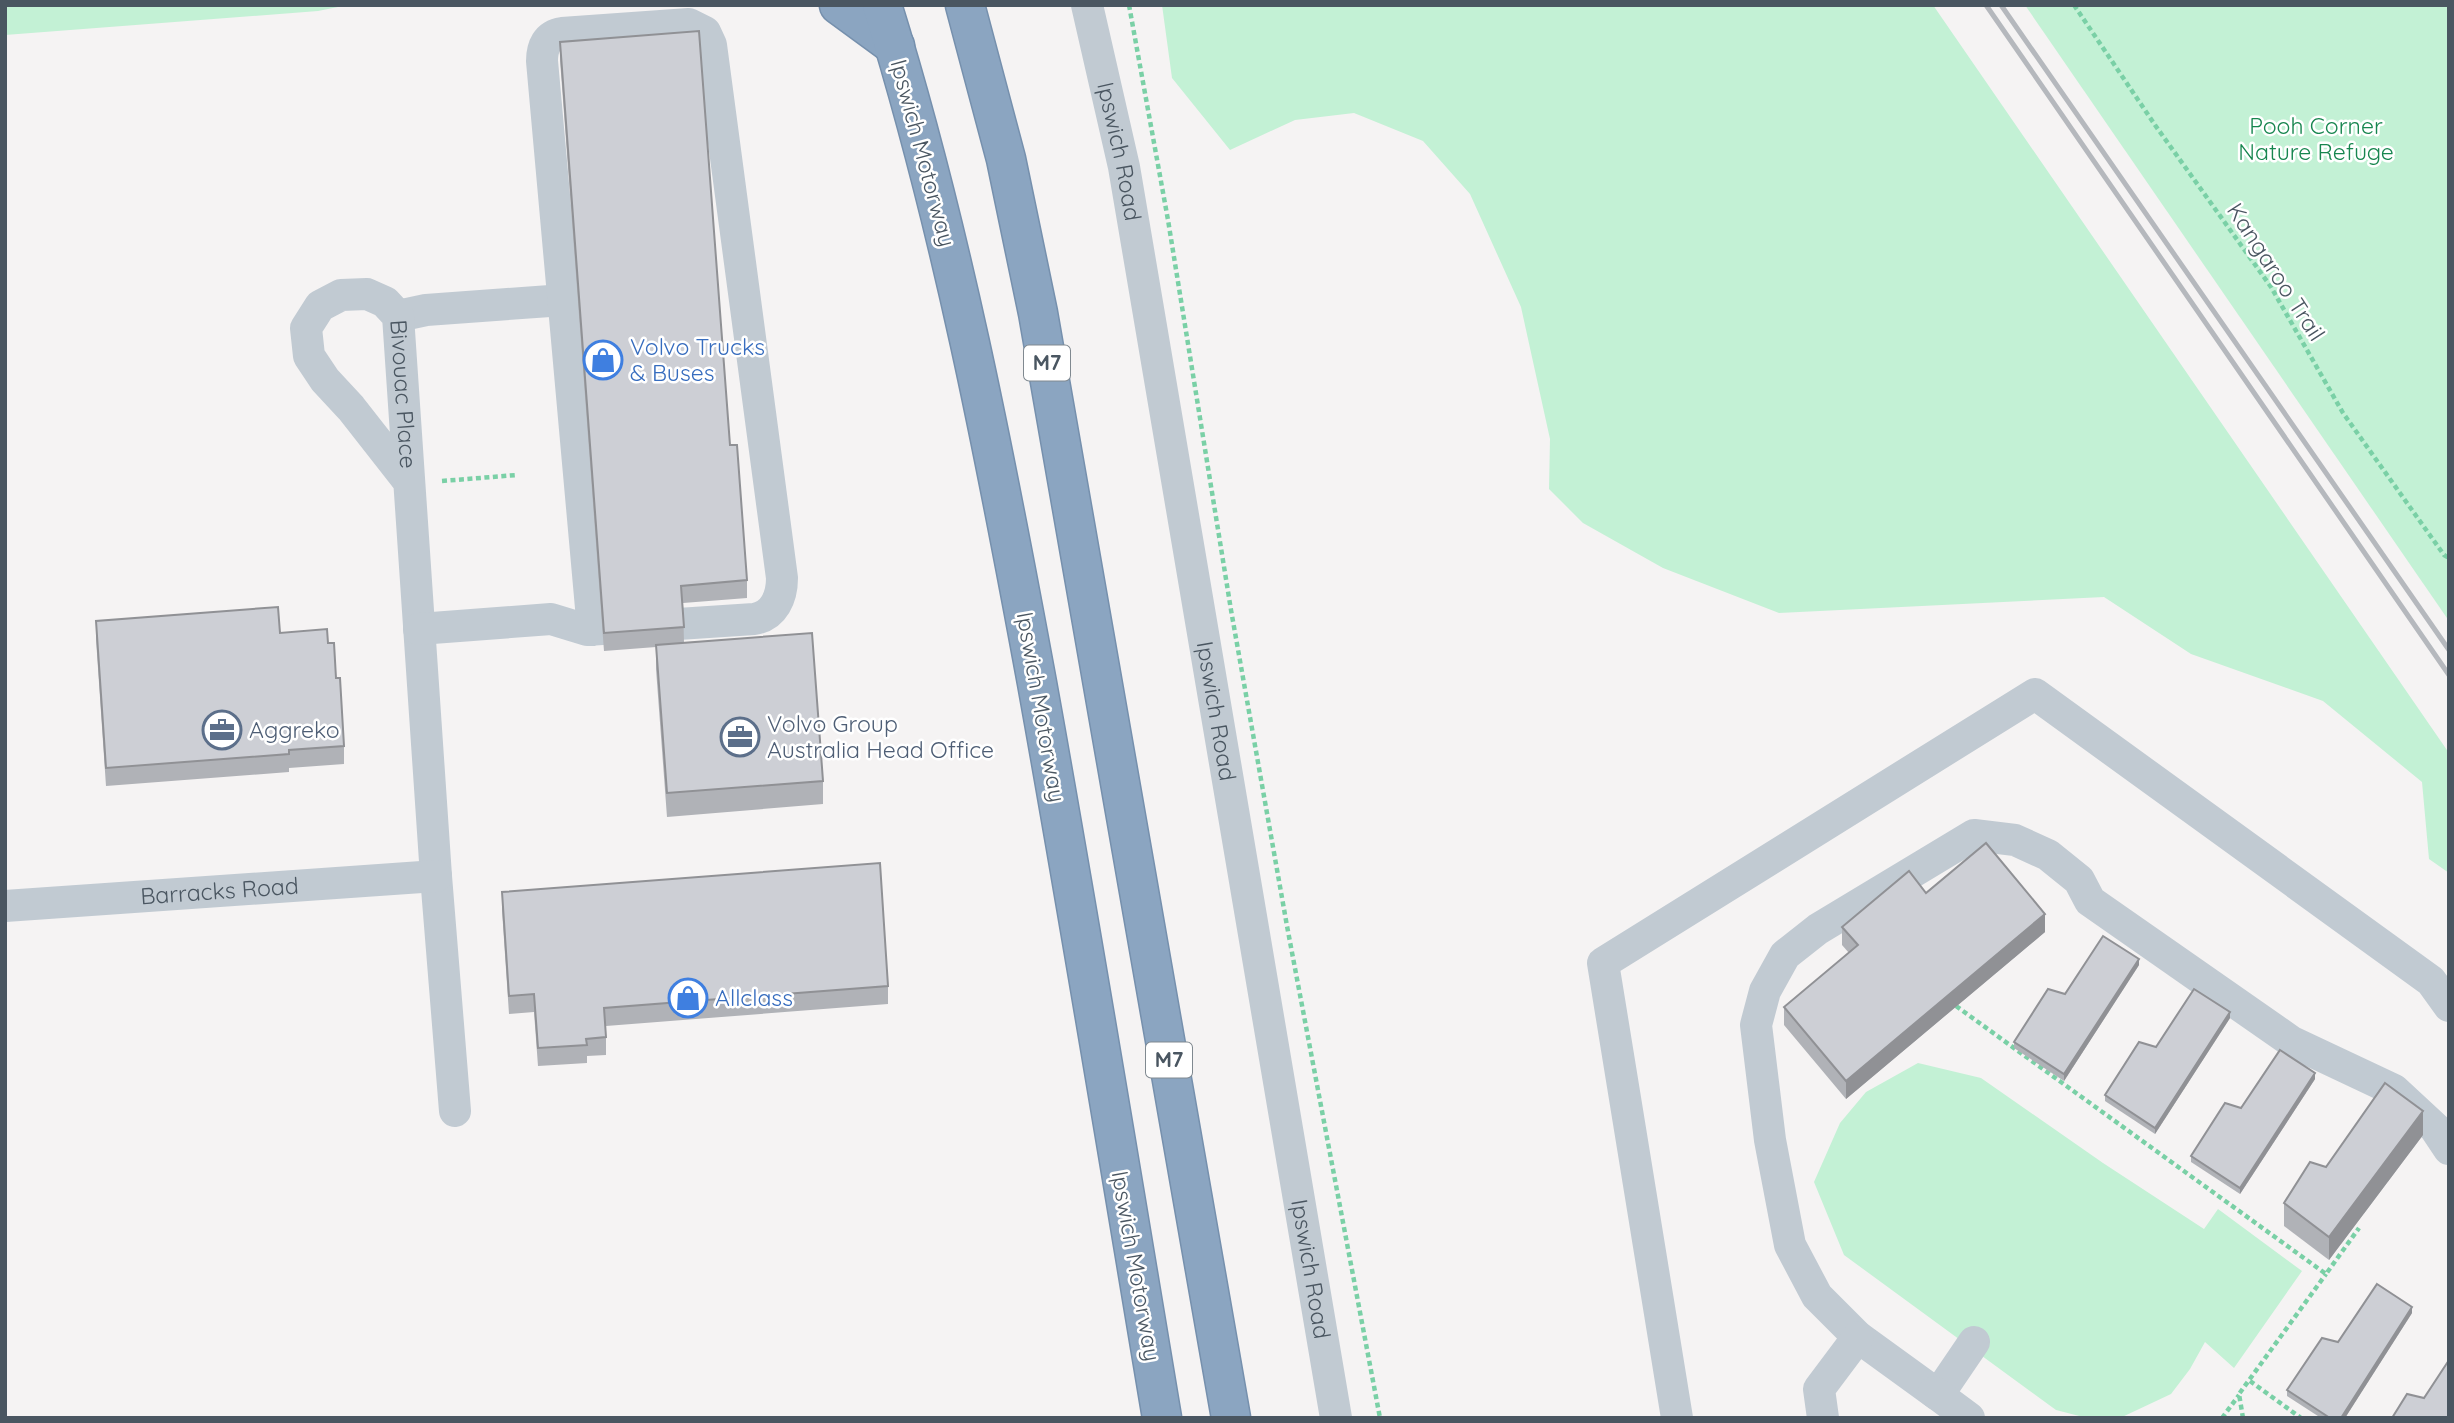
<svg xmlns="http://www.w3.org/2000/svg" width="2454" height="1423" viewBox="0 0 2454 1423" font-family="Quicksand,sans-serif">
<rect width="100%" height="100%" fill="#f5f3f3"/>
<!-- green -->
<g fill="#c3f1d5">
<path d="M5 5H348L318 11 5 35Z"/>
<path d="M1162 5H1933L2449 753V873L2429 859 2422 782 2323 701 2191 654 2104 597 1779 613 1663 568 1583 523 1549 489 1550 439 1521 307 1470 194 1423 141 1354 113 1295 120 1230 150 1172 78Z"/>
<path d="M2025 5H2449V621Z"/>
<path d="M1918 1063 1981 1078 2103 1163 2204 1229 2218 1209 2302 1271 2234 1368 2205 1342 2190 1369 2171 1394 2120 1418H2087L2056 1410 1844 1255 1814 1182 1840 1123 1866 1092Z"/>
</g>
<g fill="none" stroke-linecap="round" stroke-linejoin="round">
<defs>
<g id="highway">
<path d="M839 5 895 46"/>
<path d="M882 5C951 227 995 455 1037 683 1081 927 1121 1173 1162 1418"/>
<path d="M965 5 1006 159 1038 313 1231 1418"/>
</g>
</defs>
<!-- highway casing -->
<use href="#highway" stroke="#7690ad" stroke-width="41"/>
<!-- path -->
<g stroke="#7ad0a6" stroke-width="4.5" stroke-dasharray="5 3.5" stroke-linecap="butt">
<path d="M1129 5 1168 220 1231 610 1287 926 1380 1418"/>
<path d="M2074 5 2155 125 2271 287 2343 413 2444 555 2449 558"/>
<path d="M442 481 517 475"/>
<path d="M1956 1006 2326 1274 2359 1228"/>
<path d="M2250 1381 2301 1418"/>
<path d="M2222 1418 2239 1395"/>
<path d="M2243 1418 2239 1394 2326 1274"/>
</g>
<!-- minor -->
<g stroke="#c1cad2" stroke-width="32">
<path id="s1" d="M1087 5 1124 167 1336 1418"/>
<path d="M398 316 426 310 564 300"/>
<path id="s2" d="M409 482 351 408 325 380 309 356 306 328 320 306 341 295 367 294 385 302 398 316 436 876 455 1111"/>
<path d="M419 629 551 619 587 630 754 619C774 616 782 597 782 578L711 45 705 32 689 24 562 33C547 35 542 47 542 61L593 630"/>
<path id="s3" d="M5 906 436 876"/>
<path d="M1974 1342 1938 1395 1858 1337 1817 1296 1790 1245 1770 1140 1756 1025 1765 991 1785 955 1818 929 1974 835 2015 840 2048 855 2079 880 2090 901 2292 1042 2394 1090 2435 1128 2449 1149"/>
<path d="M1934 1392 1969 1418"/>
<path d="M1677 1418 1603 963 2035 694 2431 981 2449 1006"/>
<path d="M1823 1418 1819 1389 1858 1337"/>
</g>
<!-- highway -->
<use href="#highway" stroke="#8ba5c1" stroke-width="38"/>
<!-- rail -->
<g stroke="#b5b8bd" stroke-width="5">
<path d="M1986 5 2449 675"/>
<path d="M2001 5 2449 650"/>
</g>
</g>
<!-- wall -->
<g fill="#b0b2b7">
<path d="M560 42 730 445 747 580V598L683 603 684 643 823 781V804L667 817 656 669V647L604 651 560 60Z"/>
<path d="M96 621 280 633 328 643 336 678 344 746V764L289 768V772L106 786 96 639Z"/>
<path d="M502 892 888 986V1004L606 1026V1055L587 1056V1063L538 1066 534 1012 509 1014 502 910Z"/>
<path d="M1842 927 2045 932 1846 1099 1784 1025V1007L1849 953 1842 945Z"/>
<path d="M2139 965 2064 1081 2014 1048V1042L2065 994Z"/>
<path d="M2230 1018 2155 1134 2105 1101V1095L2156 1047Z"/>
<path d="M2315 1079 2240 1194 2191 1162V1156L2241 1108Z"/>
<path d="M2423 1135 2329 1260 2284 1226V1203L2326 1167Z"/>
<path d="M2412 1313 2345 1418H2321L2287 1396V1390L2338 1342Z"/>
</g>
<!-- shaded-wall -->
<g fill="#909195">
<path d="M2045 914V932L1846 1099V1081Z"/>
<path d="M2139 959V965L2064 1081V1074Z"/>
<path d="M2230 1012V1018L2155 1134V1128Z"/>
<path d="M2315 1073V1079L2240 1194V1188Z"/>
<path d="M2423 1111V1135L2329 1260V1237Z"/>
<path d="M2412 1307V1313L2345 1418H2341Z"/>
</g>
<!-- building -->
<g fill="#cdcfd5" stroke="#909195" stroke-width="2">
<path d="M699 31 730 445H737L747 580 681 586 684 627 604 633 560 42Z"/>
<path d="M278 607 280 633 327 629 328 643H334L336 678H340L344 746 289 750V754L106 768 96 621Z"/>
<path d="M812 633 823 781 667 793 656 645Z"/>
<path d="M1986 843 2045 914 1846 1081 1784 1007 1858 945 1842 927 1909 871 1926 893Z"/>
<path d="M880 863 888 986 604 1008 606 1037 586 1039 587 1045 538 1048 534 994 509 996 502 892Z"/>
<path d="M2103 936 2139 959 2064 1074 2014 1042 2048 989 2065 994Z"/>
<path d="M2194 989 2230 1012 2155 1128 2105 1095 2139 1042 2156 1047Z"/>
<path d="M2280 1050 2315 1073 2240 1188 2191 1156 2225 1103 2241 1108Z"/>
<path d="M2385 1083 2423 1111 2329 1237 2284 1203 2310 1162 2326 1167Z"/>
<path d="M2377 1284 2412 1307 2341 1418H2330L2287 1390 2322 1338 2338 1342Z"/>
<path d="M2449 1360V1418H2392L2407 1394 2424 1398Z"/>
</g>
<!-- icons -->
<defs>
<symbol id="shop-ring" viewBox="-11 -11 22 22"><circle r="9.5" fill="#fff" stroke="#3f7fe0" stroke-width="1.5"/><path d="M-5-2.5h2.3a2.7 3.5 0 0 1 5.4 0H5L5.5 6h-11ZM-1.5-2.5h3a1.5 2.3 0 0 0-3 0Z" fill="#3f7fe0"/></symbol>
<symbol id="office-ring" viewBox="-11 -11 22 22"><circle r="9.5" fill="#fff" stroke="#5c6f8a" stroke-width="1.5"/><path d="M-6-3h4V-5.5h4V-3h4V5H-6ZM-1-4.5V-3h2v-1.5ZM-6 0V1H6V0Z" fill="#5c6f8a"/></symbol>
</defs>
<g fill-rule="evenodd">
<use href="#shop-ring" x="581" y="338" width="44" height="44"/>
<use href="#office-ring" x="200" y="708" width="44" height="44"/>
<use href="#office-ring" x="718" y="715" width="44" height="44"/>
<use href="#shop-ring" x="666" y="976" width="44" height="44"/>
</g>
<g text-anchor="middle" stroke-width="5" stroke-linejoin="round" paint-order="stroke">
<!-- shield labels -->
<g fill="#fff" stroke="#808990" stroke-width="2">
<rect x="1024" y="345.5" width="46" height="35" rx="5"/>
<rect x="1146" y="1042.5" width="46" height="35" rx="5"/>
</g>
<g font-size="21" font-weight="bold" fill="#4a5661">
<text x="1047" y="370">M7</text>
<text x="1169" y="1067">M7</text>
</g>
<!-- park labels -->
<g font-size="23" fill="#17864f" stroke="#fff">
<text x="2316" y="134">Pooh Corner<tspan x="2316" dy="26">Nature Refuge</tspan></text>
</g>
<!-- street labels -->
<g font-size="23" fill="#4a5661" stroke="#fff">
<text dy="8" stroke="none"><textPath href="#s1" startOffset="150">Ipswich Road</textPath></text>
<text transform="translate(923 153) rotate(75)" y="8">Ipswich Motorway</text>
<text transform="translate(2276 272) rotate(57)" y="8">Kangaroo Trail</text>
<text dy="8" stroke="none"><textPath href="#s2" startOffset="382">Bivouac Place</textPath></text>
<text transform="translate(1041 707) rotate(80)" y="8">Ipswich Motorway</text>
<text dy="8" stroke="none"><textPath href="#s1" startOffset="718">Ipswich Road</textPath></text>
<text dy="8" stroke="none"><textPath href="#s3" startOffset="215">Barracks Road</textPath></text>
<text transform="translate(1136 1266) rotate(80)" y="8">Ipswich Motorway</text>
<text dy="8" stroke="none"><textPath href="#s1" startOffset="1284">Ipswich Road</textPath></text>
</g>
<!-- shop labels -->
<g font-size="23" fill="#366cbe" stroke="#fff" text-anchor="start">
<text x="630" y="355">Volvo Trucks<tspan x="630" dy="26">&amp; Buses</tspan></text>
<text x="715" y="1006">Allclass</text>
</g>
<!-- service labels -->
<g font-size="23" fill="#4e5e75" stroke="#fff" text-anchor="start">
<text x="767" y="732">Volvo Group<tspan x="767" dy="26">Australia Head Office</tspan></text>
<text x="249" y="738">Aggreko</text>
</g>
</g>
<!-- border -->
<rect width="2454" height="1423" fill="none" stroke="#4a5661" stroke-width="14"/>
</svg>
